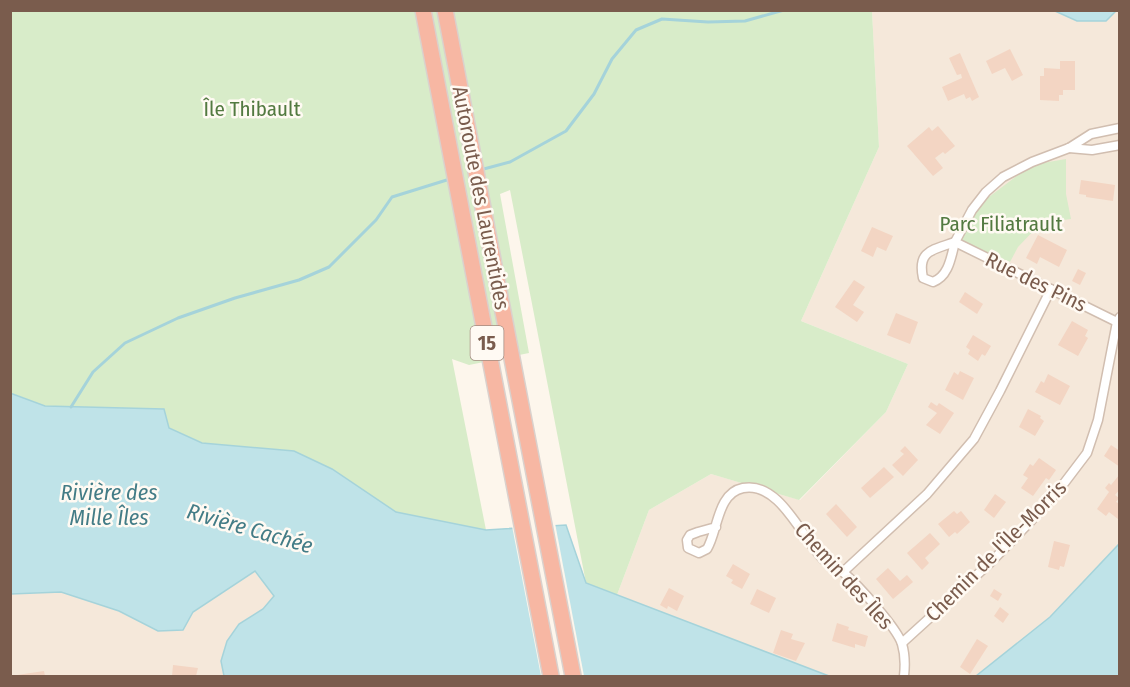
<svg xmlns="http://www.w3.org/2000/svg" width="1130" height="687" viewBox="0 0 1130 687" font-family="'Fira Sans Condensed',sans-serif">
<rect width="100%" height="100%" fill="#fdf6ec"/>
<!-- residential -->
<g fill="#f5e8da">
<path d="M872 11H1055L1077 21 1106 20 1116 11H1119V544L1050 617 976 676H825L617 595 649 510 711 474 800 500 886 412 908 364 801 321 879 147Z"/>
<path d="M254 571 274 596 264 609 239 624 227 641 221 661 224 676H11L10 594 61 592 119 611 158 631 183 630 193 612Z"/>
</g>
<!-- green -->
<g fill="#d8ecc9">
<path d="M11 11H872L879 147 801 321 908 364 886 412 799 500 711 474 649 510 617 595 586 583 510 190 500 194 529 353 469 365 452 359 486 530 396 512 332 469 294 451 202 443 168 428 164 409 45 406 11 393Z"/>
<path d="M1066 159V194L1071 219 1041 223 1018 247 1010 262 958 241 981 203 1031 165Z"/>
</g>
<!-- water -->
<g fill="#bfe3e8" stroke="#a5d3da" stroke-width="1.5">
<path d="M1055 11 1116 10V11L1106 21H1077Z"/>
<path d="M10 393 45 406 164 409 169 428 202 443 294 451 332 469 396 512 486 530 566 525 586 583 829 676H224L221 661 227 641 239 624 263 609 274 596 255 571 193 612 183 630 158 631 119 611 61 592 11 594Z"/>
<path d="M1119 544V676H976L1050 617Z"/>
</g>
<!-- pier -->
<path fill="#fdf6ec" d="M555 523 584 676H541L512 526Z"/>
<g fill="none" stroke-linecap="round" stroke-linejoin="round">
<!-- stream -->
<g stroke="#a5d3da" stroke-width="3">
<path d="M480 170 510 162 566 131 594 94 612 59 636 30 662 19 708 22 745 21 784 10"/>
<path d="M71 407 93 372 125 343 178 318 235 298 299 280 329 267 376 220 392 197 450 179"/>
</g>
</g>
<!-- building -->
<g fill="#f3d5c3">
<path d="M1010 49 1023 75 1012 81 1005 68 992 74 986 61Z"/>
<path d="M960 53 979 97 972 101 970 97 966 99 964 94 948 101 942 87 962 78 961 74 957 75 949 58Z"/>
<path d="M1060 61H1075V90H1063V95H1059V101L1040 100V76H1044V68L1060 69Z"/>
<path d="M938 126 955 146 945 154 943 152 935 158 943 168 933 176 907 146 929 127 932 131Z"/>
<path d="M1081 180 1115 185 1113 201 1086 197V195L1079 194Z"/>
<path d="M872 227 893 236 886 251 877 247 873 257 861 251Z"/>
<path d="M1038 235 1067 250 1059 267 1040 257 1037 264 1026 258Z"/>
<path d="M1078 269 1086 273 1080 285 1072 281Z"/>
<path d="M854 280 865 287 853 305 864 312 857 322 835 307Z"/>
<path d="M965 292 983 304 977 314 959 302Z"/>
<path d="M896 313 918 322 910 344 887 335Z"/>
<path d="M1072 321 1088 330 1085 336 1088 338 1078 356 1058 345Z"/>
<path d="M973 335 991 346 985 356 982 354 978 361 968 354 970 350 966 347Z"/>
<path d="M960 371 974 378 963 400 945 390 954 372 958 375Z"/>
<path d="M1048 374 1070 386 1060 405 1035 392 1041 381 1044 383Z"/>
<path d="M931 402 937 406 939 403 954 413 940 434 926 425 937 413 928 407Z"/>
<path d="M1028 409 1041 416 1040 418 1044 421 1035 436 1019 427Z"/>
<path d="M1111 445 1120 451V467L1104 456Z"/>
<path d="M905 446 918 460 903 476 892 465 904 454 900 451Z"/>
<path d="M1039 458 1056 470 1049 480 1046 478 1033 496 1021 488 1028 478 1023 475 1030 464 1033 466Z"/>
<path d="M884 467 894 477 870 498 861 488Z"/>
<path d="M1120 474V489L1115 495 1119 498 1116 502 1120 504 1118 519 1109 512 1106 516 1097 509 1109 492 1105 488 1109 483 1111 485Z"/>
<path d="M995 494 1006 502 994 518 984 510Z"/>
<path d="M836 504 857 527 847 537 826 514Z"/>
<path d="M954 511 957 514 961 511 970 522 957 534 955 532 949 537 938 524Z"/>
<path d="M930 533 940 544 925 558 929 563 922 570 907 553Z"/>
<path d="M1054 541 1070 545 1064 567 1060 566 1059 570 1048 567Z"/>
<path d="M733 564 750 574 742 589 731 583 733 580 726 576Z"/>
<path d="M888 568 900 581 907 575 913 582 893 599 876 579Z"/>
<path d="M669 588 684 596 677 611 668 606 667 609 660 605Z"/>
<path d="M757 589 776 598 769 613 750 604Z"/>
<path d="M994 589 1002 594 998 601 990 596Z"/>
<path d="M1000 607 1009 614 1003 623 994 616Z"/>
<path d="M837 623 849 627 848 630 868 636 865 647 855 644V648L832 641Z"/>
<path d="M781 630 793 634 791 639 805 643 796 661 773 653Z"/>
<path d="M977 639 988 646 970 674 960 667Z"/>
<path d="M173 665 198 668 196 676H172Z"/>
<path d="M44 671 45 676H18L17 675Z"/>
</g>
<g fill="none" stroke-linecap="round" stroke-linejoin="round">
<defs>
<g id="minor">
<path d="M1069 148 1092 150 1120 145"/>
<path d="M955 242C951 257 949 276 933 282L923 278C917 250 933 250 955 242Z"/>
<path d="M1117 322 955 242 972 210 986 192 1003 177 1032 162 1069 148 1091 134 1120 128"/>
<path d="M716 527 698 532 690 535 687 540 688 548 699 553 707 549C718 531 717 493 743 488 779 481 801 536 822 558 828 564 837 567 844 573 858 585 897 628 902 644 905 654 905 667 904 676"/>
<path d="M843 572 927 494 974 439 1000 391 1051 289"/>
<path d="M902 643 990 563 1031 521 1065 482 1087 453 1098 420 1117 322 1120 317"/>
</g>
<g id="motorway">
<path d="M423 10 551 676"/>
<path d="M445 10 573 676"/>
</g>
</defs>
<!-- minor casing -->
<use href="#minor" stroke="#d1beb0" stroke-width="11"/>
<!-- motorway casing -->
<use href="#motorway" stroke="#dad1cd" stroke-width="18"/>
<!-- minor -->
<use href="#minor" stroke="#fff" stroke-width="8"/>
<!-- motorway -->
<use href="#motorway" stroke="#f7b7a3" stroke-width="15"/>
</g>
<g text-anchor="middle" stroke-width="5" stroke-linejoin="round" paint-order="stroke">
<!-- shield labels -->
<rect fill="#fffaf3" stroke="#a28b7f" stroke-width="1.5" x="470.5" y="326" width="33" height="34" rx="4.5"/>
<g font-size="20" font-weight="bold" fill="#7a5c4d">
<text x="487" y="350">15</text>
</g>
<!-- park labels -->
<g font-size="21" fill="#537a41" stroke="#fffaf3">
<text x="252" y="116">Île Thibault</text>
<text x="1001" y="231">Parc Filiatrault</text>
</g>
<!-- street labels -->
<g font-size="21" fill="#7a5c4d" stroke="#fffaf3">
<text transform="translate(481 198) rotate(79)" y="7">Autoroute des Laurentides</text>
<text transform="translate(1036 282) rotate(26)" y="7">Rue des Pins</text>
<text transform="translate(996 551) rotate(-45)" y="7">Chemin de l'Île-Morris</text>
<text transform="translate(844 576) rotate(48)" y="7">Chemin des Îles</text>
</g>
<!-- water labels -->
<g font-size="22" font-style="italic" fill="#437c86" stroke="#fffaf3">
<text x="109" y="500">Rivière des<tspan x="109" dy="25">Mille Îles</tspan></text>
<text transform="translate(250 528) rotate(16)" y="8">Rivière Cachée</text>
</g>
</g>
<!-- border -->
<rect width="1130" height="687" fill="none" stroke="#7a5c4d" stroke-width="24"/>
</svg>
